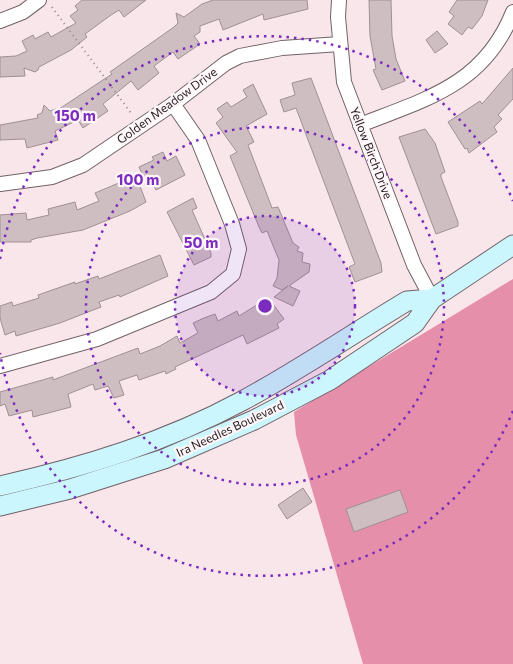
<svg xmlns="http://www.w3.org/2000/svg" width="513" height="664" viewBox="0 0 513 664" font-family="Commissioner,sans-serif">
<rect width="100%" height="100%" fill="#f8e6eb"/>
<!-- forest -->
<path fill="#e58faa" d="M513 279V664H363L296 435 294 412Z"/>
<!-- building -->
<g fill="#cebdc1" stroke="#a08f94">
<path d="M82 0H146L124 17 119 10 111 15 85 34 87 37 71 50 39 67 38 70 35 72 24 68 25 76 0 77V57L16 56 27 51 22 41 33 35 35 39 48 32 51 37 76 23 70 16 78 10 75 6Z"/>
<path d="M213 0H307L308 9 264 20 263 14 223 30 219 19 200 26V32L194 36 200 44 178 59 173 52 154 66 159 73 138 90 131 81 103 104 108 111 83 128 78 120 55 131 58 140 27 148 25 139 0 140V125L38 118 37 115 42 113 44 105 50 111 56 109V111L112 74 110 72 174 27 178 23 176 13 184 17 202 4Z"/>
<path d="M369 0H391L392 36 396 59 405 81 382 90 373 70 376 69 370 36Z"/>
<path d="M457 0H488L482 16 472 29 468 27 462 35 448 24 454 16 449 12Z"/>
<path d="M437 31 448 44 435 53 426 40Z"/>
<path d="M513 68V99L498 115 502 119 494 127 497 132 469 153 467 148 465 149 448 122 480 101 482 104Z"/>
<path d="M311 78 381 263 382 272 355 282 349 267 355 264 296 108 284 112 280 100 295 95 292 83Z"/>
<path d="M253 84 267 114 246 126 254 142 248 145 272 208 278 207 293 243 299 247 297 251 303 253 302 262 310 264 309 272 289 286 300 291 293 306 274 297 288 286 282 290 273 286 277 278 279 260 267 231 262 233 259 227 230 156 237 152 216 123 223 117 217 109 227 102 231 107 247 97 243 90Z"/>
<path d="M425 129 435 143 445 172 441 174V177L458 222V226L436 234 399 137Z"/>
<path d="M163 152 167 161 176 156 185 175 156 190 151 180 146 182 139 167 154 160 152 157Z"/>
<path d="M137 178 146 202 130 211 83 230 37 238 31 240V242H0V215L26 213 27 220 49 215 48 209 75 202 77 210 99 201 95 193 121 182 122 185Z"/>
<path d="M193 198 197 208 192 210 211 253V257L194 265 167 212Z"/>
<path d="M160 255 168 276 120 297 119 295 99 302 101 307 60 323 16 336 15 331 5 335 0 318V306L12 302 13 306 39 298 38 295 75 282V284L98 276 99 279Z"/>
<path d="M270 300 284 319 277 324 279 328 247 344 243 335 175 367 176 369 166 374 165 371 139 380 137 375 119 381 124 395 114 398 108 386 95 390 93 384 68 394 71 407 33 417 32 410 9 416 5 404 0 406V392L53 377V380L138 348 140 354 160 346 177 336 180 343 198 333 193 323 204 318 215 314 218 321 237 311 239 316 260 303 262 306Z"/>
<path d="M303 488 312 502 287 519 278 505Z"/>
<path d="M400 490 408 512 354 532 346 509Z"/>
</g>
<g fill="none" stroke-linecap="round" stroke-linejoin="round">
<defs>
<g id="minor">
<path d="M339 0 338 17 344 82 414 265 432 299"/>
<path d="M0 21 23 12 39 0"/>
<path d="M360 125C426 99 484 85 513 12"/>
<path d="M0 184 52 177 83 165 173 104 226 63 240 56 282 48 340 44"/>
<path d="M0 366 97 339 211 292 233 274 239 249 232 224 198 140 173 104"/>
</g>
<g id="secondary">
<path d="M0 486C84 467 166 442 242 401 298 371 352 334 407 301L432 299"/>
<path d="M0 506 70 489 164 459 254 420 330 380 415 323 432 299 513 245"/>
</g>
</defs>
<!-- minor casing -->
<use href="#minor" stroke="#716266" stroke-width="16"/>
<!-- secondary casing -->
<use href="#secondary" stroke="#716266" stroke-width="21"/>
<!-- path -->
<path stroke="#93868a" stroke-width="2" stroke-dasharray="1 4" stroke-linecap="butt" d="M52 7 131 113"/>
<!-- minor -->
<use href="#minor" stroke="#fff" stroke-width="14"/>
<!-- secondary -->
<use href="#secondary" stroke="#cbf6fd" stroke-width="19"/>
</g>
<!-- distance rings -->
<circle cx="265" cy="306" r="90" fill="#7b2cbf" fill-opacity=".12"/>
<g fill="none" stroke="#7b2cbf" stroke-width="2.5" stroke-dasharray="2.5 5">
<circle cx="265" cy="306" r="90"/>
<circle cx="265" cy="306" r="179"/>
<path d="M513 411A269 269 0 0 1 0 353M0 259A269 269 0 0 1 513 201"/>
</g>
<g text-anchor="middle" stroke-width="4.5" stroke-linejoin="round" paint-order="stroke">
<!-- street labels -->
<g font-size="12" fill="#241d1f" stroke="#fef6f8">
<text transform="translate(167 106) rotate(-36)" y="4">Golden Meadow Drive</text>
<text transform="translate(371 153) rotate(69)" y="4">Yellow Birch Drive</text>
<text transform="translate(230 429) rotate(-25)" y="4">Ira Needles Boulevard</text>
</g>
</g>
<circle cx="265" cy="306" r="8" fill="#7b2cbf" stroke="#fef6f8" stroke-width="2.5"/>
<g font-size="15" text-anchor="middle" font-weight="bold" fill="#7b2cbf" stroke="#fef6f8" stroke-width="4.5" stroke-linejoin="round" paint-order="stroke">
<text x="75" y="121">150 m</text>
<text x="138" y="185">100 m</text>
<text x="201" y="248">50 m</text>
</g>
</svg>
